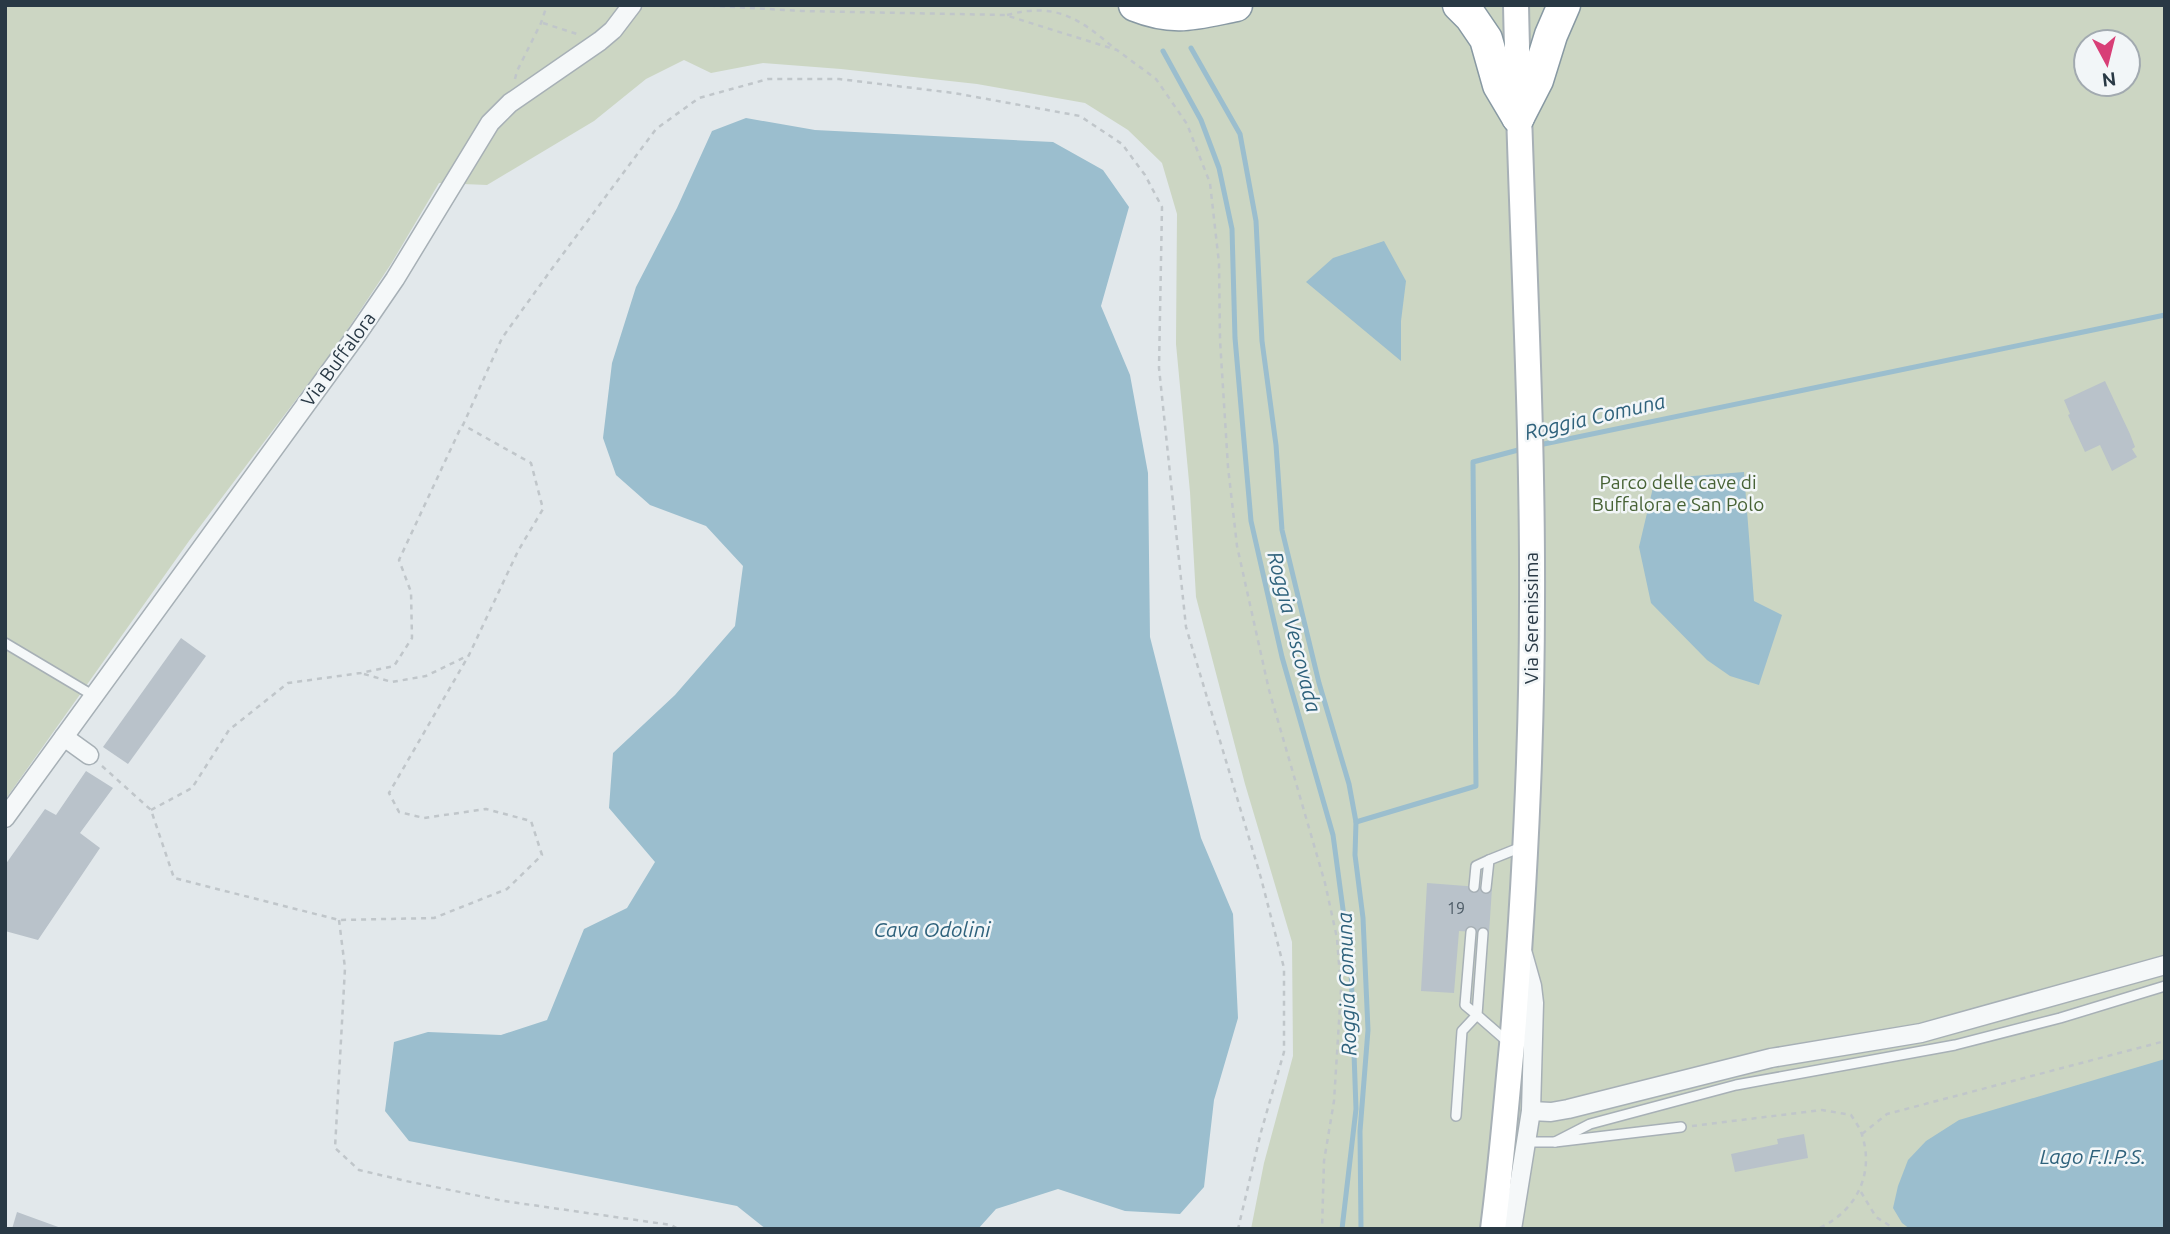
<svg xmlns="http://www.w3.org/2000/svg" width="2170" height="1234" viewBox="0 0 2170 1234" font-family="Ubuntu,sans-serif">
<rect width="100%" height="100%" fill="#e2e8eb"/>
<!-- green -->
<path fill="#ccd6c3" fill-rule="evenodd" d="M5 5H2165V1229H1251L1264 1163 1293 1056 1292 942 1245 784 1196 597 1190 492 1176 344 1177 214 1162 163 1128 130 1085 103 977 84 841 69 763 63 711 73 684 60 646 79 594 121 487 185 439 183 391 264 336 347 189 541 5 800ZM2086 42H2128V84H2086Z"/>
<!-- water -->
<g fill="#9bbece">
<path d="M746 118 815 130 1053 142 1103 170 1129 207 1101 306 1130 375 1148 473 1150 637 1201 838 1233 914 1238 1018 1214 1100 1204 1187 1180 1214 1125 1211 1058 1189 996 1209 978 1229H766L737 1206 409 1141 385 1111 394 1042 428 1032 501 1035 547 1020 584 929 627 908 655 862 609 808 613 753 675 695 735 626 743 566 706 526 650 505 616 475 603 438 612 363 636 287 677 208 712 131Z"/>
<path d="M1384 241 1406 281 1401 321V361L1306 282 1333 258Z"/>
<path d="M1744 472 1754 601 1782 615 1759 685 1730 676 1707 660 1651 603 1639 547 1655 479Z"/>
<path d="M2165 1059V1229H1910L1902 1223 1893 1208 1898 1186 1908 1160 1926 1141 1959 1120Z"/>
</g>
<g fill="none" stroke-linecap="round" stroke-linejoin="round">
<!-- stream -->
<g stroke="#9bbece" stroke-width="5">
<path d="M1191 48 1240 134 1256 221 1262 341 1276 445 1282 530 1319 683 1349 784 1356 822 1355 855 1363 918 1368 1030 1360 1131 1361 1229"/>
<path d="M1163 51 1201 120 1219 168 1232 229 1235 338 1251 521 1282 657 1333 835 1351 969 1356 1109 1342 1229"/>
<path d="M1539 445 2165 315"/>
<path d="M1356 822 1476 786 1473 462 1522 449"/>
</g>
</g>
<!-- building -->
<g fill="#b9c2ca">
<path d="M2105 381 2130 434 2135 447 2132 449 2137 457 2112 471 2100 445 2085 452 2068 415 2070 414 2064 400Z"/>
<path d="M181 638 206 656 128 764 103 747Z"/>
<path d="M86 771 113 788 80 833 100 848 38 940 5 931V865L45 809 56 815Z"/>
<path d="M1427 883 1492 888 1489 933 1459 931 1454 993 1421 991Z"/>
<path d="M1804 1134 1808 1158 1735 1172 1731 1154 1778 1144 1777 1139Z"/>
<path d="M17 1212 61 1228V1229H12Z"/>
</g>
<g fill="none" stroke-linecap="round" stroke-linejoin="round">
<defs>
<g id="lane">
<path d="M5 643 94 696"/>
<path d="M1474 887 1476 866 1489 860"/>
<path d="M1486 888 1489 860 1524 846"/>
<path d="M1483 933 1477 1015 1509 1043"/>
<path d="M1456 1116 1462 1031 1477 1015 1465 1005 1471 932"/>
<path d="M1527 1142H1555L1681 1127"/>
<path d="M1555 1142 1590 1124 1736 1085 1955 1045 2060 1018 2165 986"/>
</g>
<g id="street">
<path d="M64 737 89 755"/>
<path d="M5 818 358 333 395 279 490 123 510 103 600 41 613 30 632 5"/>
<path d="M1531 1111 1551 1112 1568 1109 1771 1058 1921 1033 2165 965"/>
<path d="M1512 1229 1531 1111 1534 1003 1532 986 1523 954"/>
</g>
<path id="secondary" d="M1493 1229C1501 1168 1506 1106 1512 1045 1524 898 1532 750 1532 602 1533 403 1520 204 1516 5"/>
<g id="highway">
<path d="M1135 5C1175 21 1196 13 1236 5"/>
<path d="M1459 5 1471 17 1486 39 1499 85 1518 117"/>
<path d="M1518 117 1537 80 1551 35 1564 5"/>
</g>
</defs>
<!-- lane casing -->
<use href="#lane" stroke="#a7b0b6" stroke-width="12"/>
<!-- street casing -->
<use href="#street" stroke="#a7b0b6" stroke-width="21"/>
<!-- secondary casing -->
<use href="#secondary" stroke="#a7b0b6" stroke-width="28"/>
<!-- highway casing -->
<use href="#highway" stroke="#8899a3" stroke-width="35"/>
<!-- path -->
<g stroke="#c0c6ca" stroke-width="2.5" stroke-dasharray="5 5" stroke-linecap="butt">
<path d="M700 5 802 11 1005 15 1117 50 1156 79 1187 124 1210 183 1219 263 1220 340 1228 467 1237 546 1269 690 1325 883 1337 938 1341 990 1334 1101 1324 1161 1322 1229"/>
<path d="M1007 15C1055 2 1079 18 1114 48"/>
<path d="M543 23 580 35"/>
<path d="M515 79 517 71 541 23 547 5"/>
<path d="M364 674 392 682 426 676 467 656"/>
<path d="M102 766 151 810 174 878 339 920 434 918 507 889 542 855 531 821 486 809 424 818 399 812 389 793 469 655 518 551 543 509 531 463 463 425 502 338 551 270 656 129 699 98 768 79H839L954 93 1080 116 1122 144 1145 175 1162 207 1159 368 1186 627 1261 878 1284 968V1052L1261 1132 1238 1229"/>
<path d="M151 810 192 788 229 730 288 683 361 673 394 666 412 638 411 592 399 560 462 425"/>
<path d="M339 920 345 968 335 1148 359 1170 406 1181 504 1201 671 1225 678 1229"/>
<path d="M1692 1126 1822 1110 1851 1115C1855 1121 1860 1128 1862 1135 1875 1175 1855 1213 1817 1229"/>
<path d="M1862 1134 1887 1114 2165 1041"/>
<path d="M1861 1192 1876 1217 1895 1229"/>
</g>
<!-- lane -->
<use href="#lane" stroke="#f5f8f9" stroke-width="9"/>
<!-- street -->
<use href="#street" stroke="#f5f8f9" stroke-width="18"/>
<!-- secondary -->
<use href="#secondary" stroke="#fff" stroke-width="24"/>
<!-- highway -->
<use href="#highway" stroke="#fff" stroke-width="32"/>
</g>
<g text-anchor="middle" stroke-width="5" stroke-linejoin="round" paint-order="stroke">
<!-- number labels -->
<g font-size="16" fill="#4d5b66">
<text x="1456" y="914">19</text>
</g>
<!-- street labels -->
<g font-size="19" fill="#293945" stroke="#f2f6f8">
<text transform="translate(338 359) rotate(-54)" y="7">Via Buffalora</text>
<text transform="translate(1531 618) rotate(-90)" y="7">Via Serenissima</text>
</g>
<!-- park labels -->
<g font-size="19" fill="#476235" stroke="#f2f6f8">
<text x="1678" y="489">Parco delle cave di<tspan x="1678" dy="22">Buffalora e San Polo</tspan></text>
</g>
<!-- water labels -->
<g font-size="21" font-style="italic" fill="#2f627c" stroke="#f2f6f8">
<text transform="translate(1595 417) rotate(-13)" y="7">Roggia Comuna</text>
<text transform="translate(1294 632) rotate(76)" y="7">Roggia Vescovada</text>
<text x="932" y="937">Cava Odolini</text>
<text transform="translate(1347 984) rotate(-92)" y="7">Roggia Comuna</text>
<text x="2093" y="1164">Lago F.I.P.S.</text>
</g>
</g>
<!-- border -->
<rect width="2170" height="1234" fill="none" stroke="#293945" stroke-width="14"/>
<!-- north arrow -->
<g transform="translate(2107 63) rotate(173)"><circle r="33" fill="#f2f6f8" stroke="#a2aab0" stroke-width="2"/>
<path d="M0-5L12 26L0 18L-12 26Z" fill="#d83f77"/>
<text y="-10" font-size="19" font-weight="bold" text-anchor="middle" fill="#293945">N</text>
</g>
</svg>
